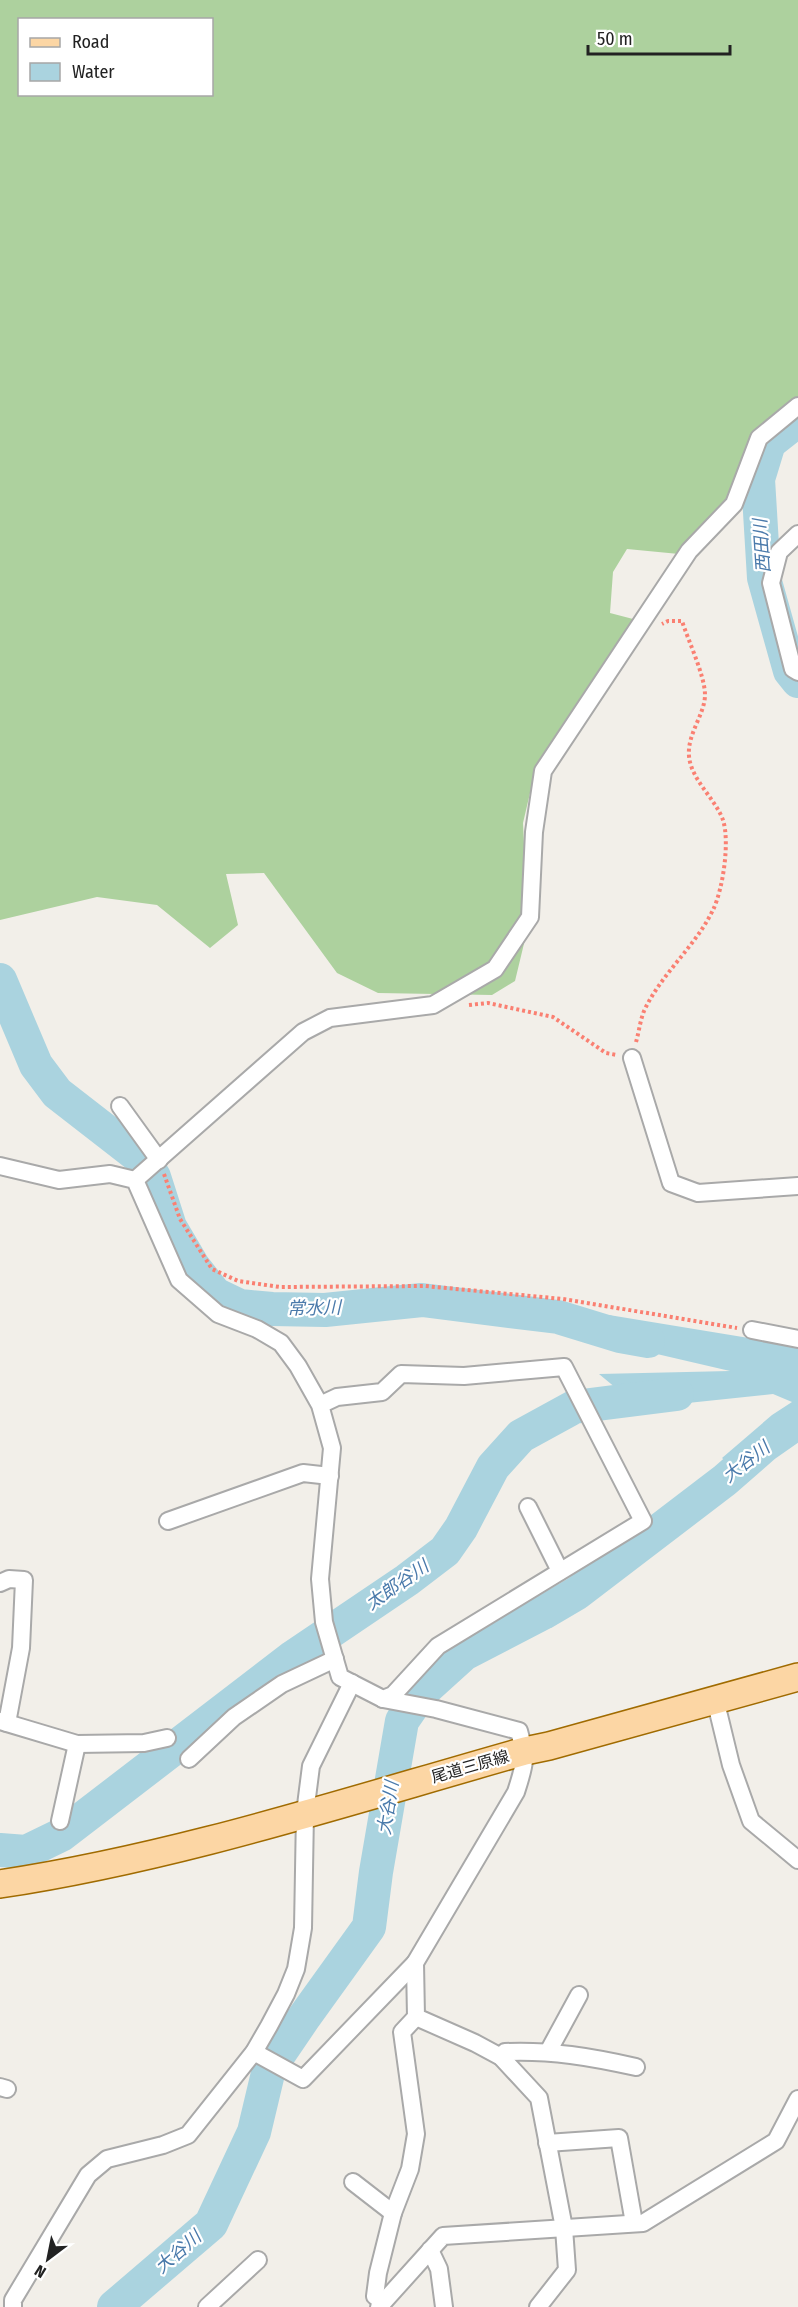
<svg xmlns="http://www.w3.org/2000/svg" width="798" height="2307" viewBox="0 0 798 2307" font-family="'Fira Sans Condensed','Noto Sans JP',sans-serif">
<rect width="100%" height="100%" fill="#f2efe9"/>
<!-- forest -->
<path fill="#add19e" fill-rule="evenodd" d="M0 0H798V400L757 434 729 495 679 554 627 549 613 572 610 613 633 619 537 763 523 823 528 927 515 981 492 995 378 993 337 973 264 873 226 874 238 925 210 948 157 905 97 897 0 920ZM20 20H212V94H20Z"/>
<!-- water -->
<path fill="#aad3df" d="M609 1315 798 1346V1432L740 1474 722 1458 772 1415 792 1402 773 1394 640 1408 599 1374 730 1371 601 1341Z"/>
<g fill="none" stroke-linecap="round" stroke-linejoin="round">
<!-- river -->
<g stroke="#aad3df" stroke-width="34">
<path d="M798 420 769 443 758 479 764 578 790 671 798 681"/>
<path d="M0 980 36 1065 57 1093 142 1159 154 1177 170 1227 193 1266 215 1294 240 1306 272 1309 325 1310 422 1300 558 1317 620 1336 648 1341"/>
<path d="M0 1850 26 1852 61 1835 293 1657 407 1580 445 1551 461 1528 493 1467 521 1436 574 1407 677 1394"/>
<path d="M114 2307 211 2224 254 2132 269 2069 305 2016 369 1927 376 1872 402 1721 422 1692 464 1654 543 1613 577 1593 725 1480 765 1445 798 1422"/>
</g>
<defs>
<g id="minor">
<path d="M798 534 779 552 771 583 793 669 798 672"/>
<path d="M632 1058 671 1183 698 1193 798 1186"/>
<path d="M120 1106 159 1160"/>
<path d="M0 1166 59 1180 110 1174 135 1180 179 1280 218 1314 257 1329 281 1343 298 1366 320 1405 332 1448 320 1579 324 1622 340 1677 383 1699 393 1695 438 1646 643 1521 564 1367 464 1376 401 1374 382 1392 337 1397 320 1405"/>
<path d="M135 1180 303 1032 330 1018 433 1005 495 969 530 917 534 832 543 771 689 551 734 504 759 438 798 406"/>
<path d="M752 1330 798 1339"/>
<path d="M528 1507 560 1571"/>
<path d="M168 1521 303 1473 330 1476"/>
<path d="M0 1583 9 1579 24 1580 21 1648 7 1723"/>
<path d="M383 1699 436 1709 519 1731C527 1759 525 1764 516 1792L415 1963 416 2017 475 2043 501 2057 539 2098 564 2228 567 2270 538 2307"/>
<path d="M715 1699 731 1765 751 1821 798 1860"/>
<path d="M0 1721 77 1744 144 1743 167 1738"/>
<path d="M189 1759 234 1717 282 1684 335 1659"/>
<path d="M60 1821 77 1744"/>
<path d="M254 2052 303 2079 415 1963"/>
<path d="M548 2052 579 1995"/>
<path d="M501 2057 505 2052C551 2050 591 2057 636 2067"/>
<path d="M0 2087 7 2089"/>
<path d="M547 2143 619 2138 634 2223"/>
<path d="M353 2182 393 2213"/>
<path d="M430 2250 439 2269 444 2307"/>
<path d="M383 2302 375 2296 378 2273 393 2213 410 2169 416 2134 402 2032 416 2017"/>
<path d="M13 2307V2300L88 2175 107 2159 163 2145 188 2135 254 2052 269 2026 286 1994 296 1969 303 1928 305 1813 311 1766 352 1683"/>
<path d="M207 2307 258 2260"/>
<path d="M379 2307 443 2236 643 2223 776 2141 798 2099"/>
</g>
<path id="primary" d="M0 1884C179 1857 351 1800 525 1751L549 1746 798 1677"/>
</defs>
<!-- minor casing -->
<use href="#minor" stroke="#a9a9a9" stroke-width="20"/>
<!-- primary casing -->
<use href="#primary" stroke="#a06b00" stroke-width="30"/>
<!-- path -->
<g stroke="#fa8072" stroke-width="4" stroke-dasharray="3 3" stroke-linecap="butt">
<path d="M469 1005 488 1003 553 1017 606 1053 617 1055"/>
<path d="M636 1042C639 1032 640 1021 644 1011 661 974 695 947 713 910 723 889 730 842 723 820 715 798 691 780 689 756 687 734 705 714 705 695 705 676 688 640 682 621H668L662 624"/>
<path d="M164 1174 180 1219 212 1269 238 1281 280 1287 425 1286 563 1299 737 1328"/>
</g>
<!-- minor -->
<use href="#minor" stroke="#fff" stroke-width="16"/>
<!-- primary -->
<use href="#primary" stroke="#fcd6a4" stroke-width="27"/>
</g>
<g text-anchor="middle" stroke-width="4.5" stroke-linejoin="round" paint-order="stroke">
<!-- street labels -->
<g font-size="16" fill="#222" stroke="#fff">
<text transform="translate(470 1766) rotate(-16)" y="6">尾道三原線</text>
</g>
<!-- water labels -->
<g font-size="18" font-style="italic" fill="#4a7aab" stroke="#fff">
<text transform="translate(762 546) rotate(-94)" y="6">西田川</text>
<text transform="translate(314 1308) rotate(-1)" y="6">常水川</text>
<text transform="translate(746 1462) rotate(-38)" y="6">大谷川</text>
<text transform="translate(397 1585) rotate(-35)" y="6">太郎谷川</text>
<text transform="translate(388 1808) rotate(-81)" y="6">大谷川</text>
<text transform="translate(178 2252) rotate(-41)" y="6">大谷川</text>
</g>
</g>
<!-- legend -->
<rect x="18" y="18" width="195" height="78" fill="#ffffff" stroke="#a7a7a7" stroke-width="1.5"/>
<rect x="30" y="38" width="30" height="9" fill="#fcd6a4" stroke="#a7a7a7" stroke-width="1.5"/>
<text x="72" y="48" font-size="18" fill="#222222">Road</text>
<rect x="30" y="63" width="30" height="18" fill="#aad3df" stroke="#a7a7a7" stroke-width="1.5"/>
<text x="72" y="78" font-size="18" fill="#222222">Water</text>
<!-- north arrow -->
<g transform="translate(48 2259) rotate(212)" stroke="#ffffff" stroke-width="4.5" paint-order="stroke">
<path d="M0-4.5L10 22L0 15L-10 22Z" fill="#222222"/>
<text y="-9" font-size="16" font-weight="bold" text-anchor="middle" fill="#222222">N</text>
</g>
<!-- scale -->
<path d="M588 45v9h142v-9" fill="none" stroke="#222222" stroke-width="3"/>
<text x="597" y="45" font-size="18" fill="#222222" stroke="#ffffff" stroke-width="4.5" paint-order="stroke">50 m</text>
</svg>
